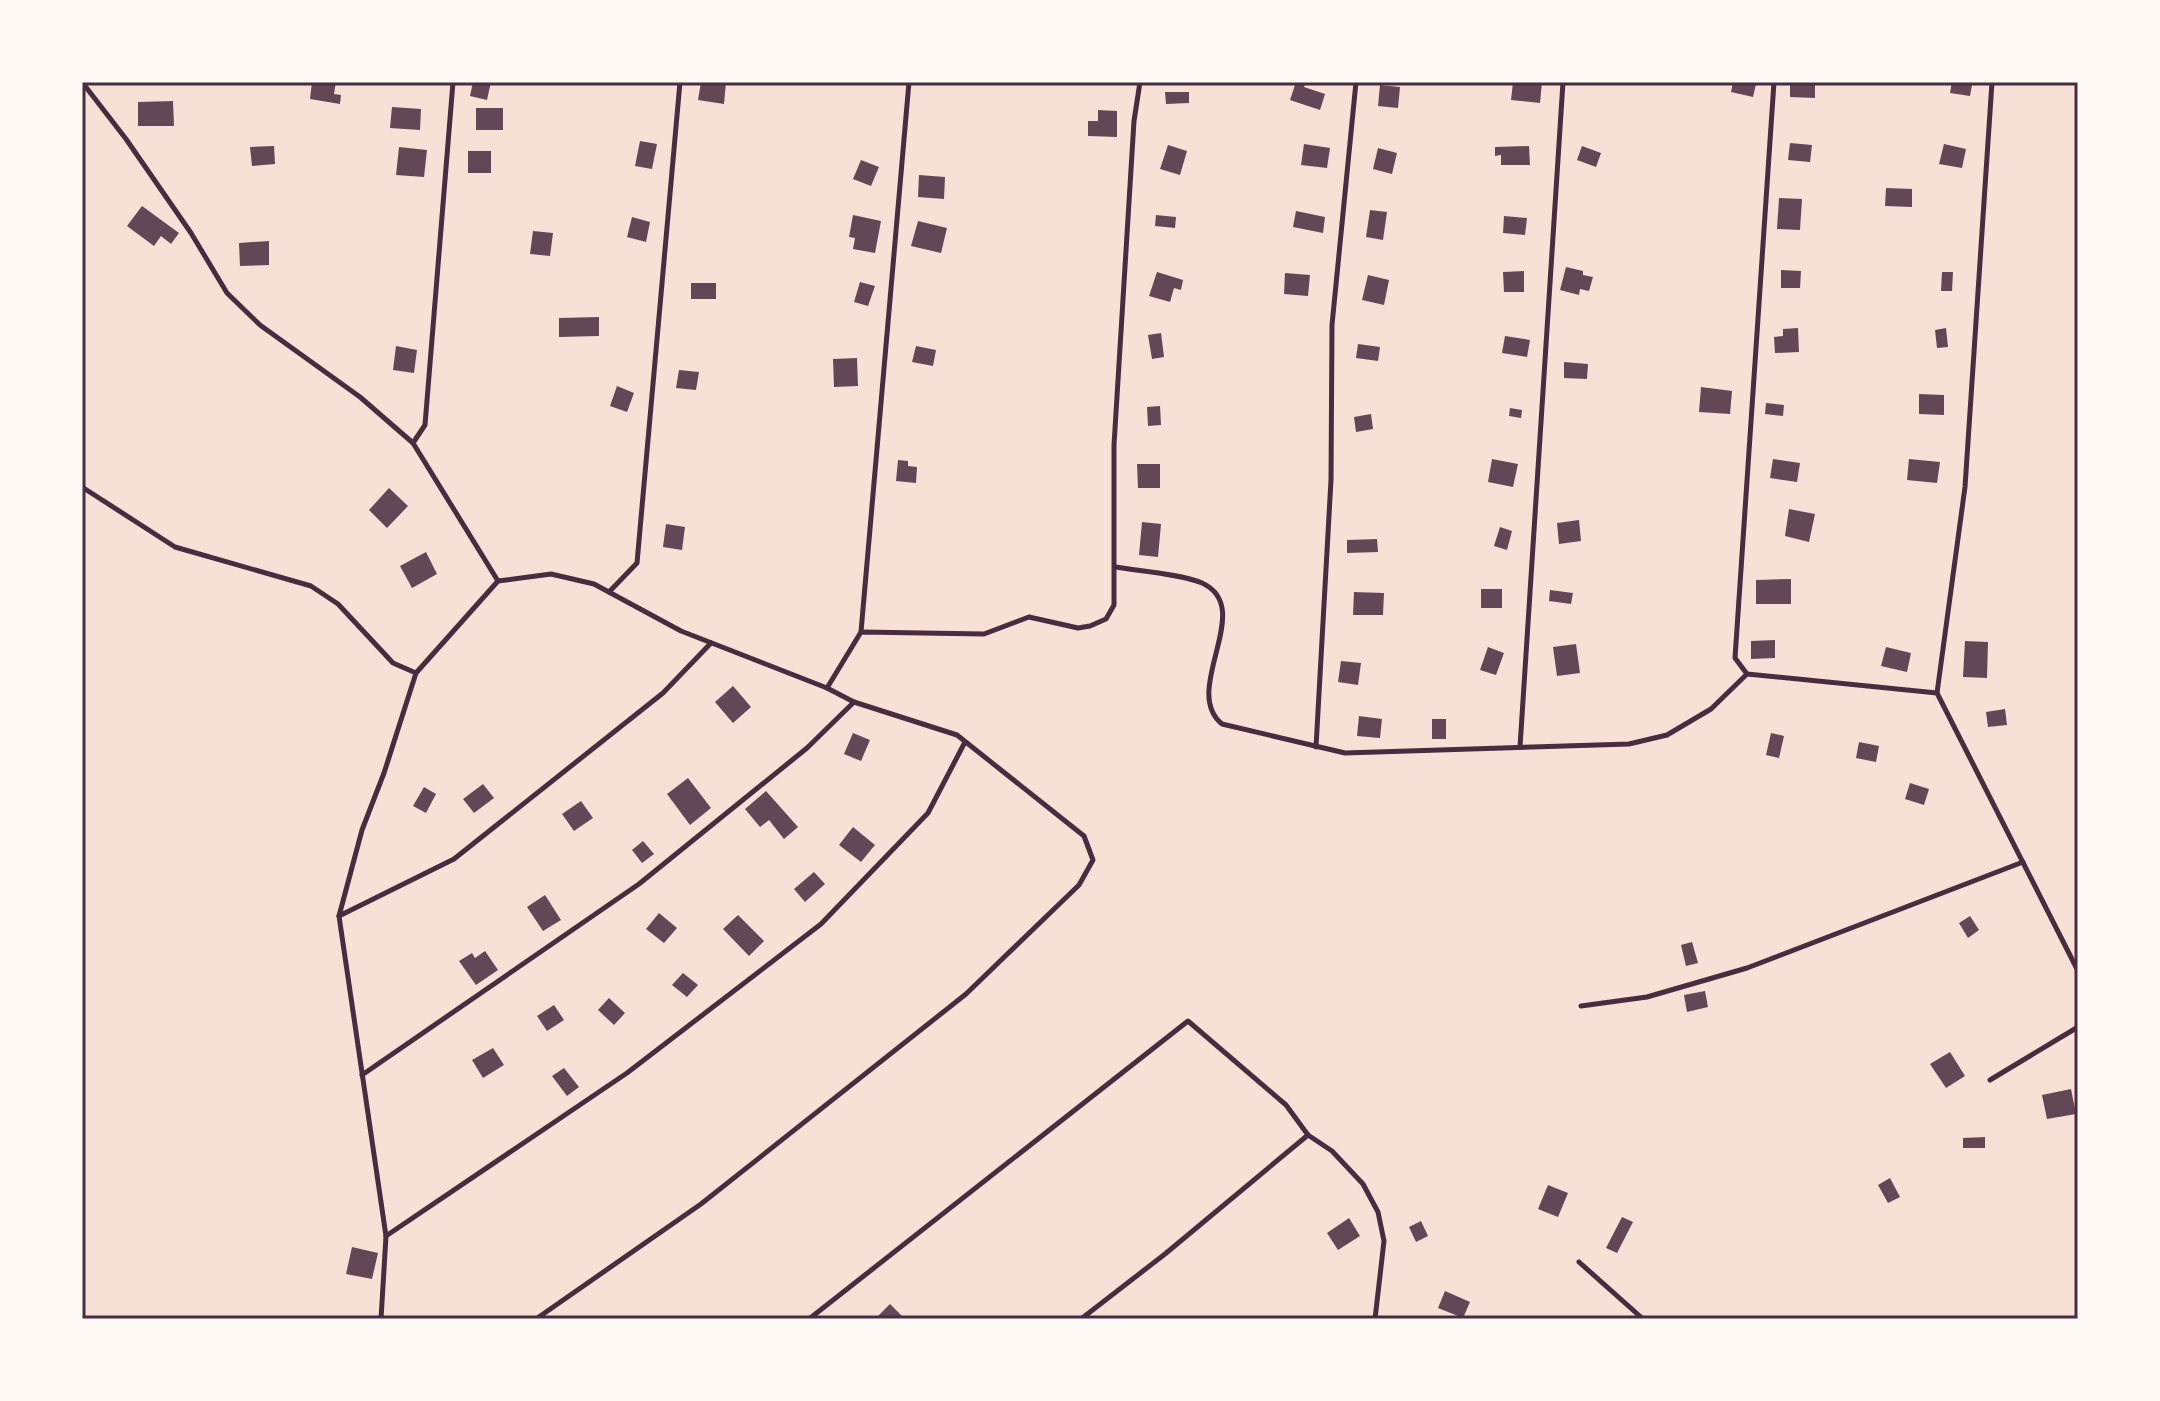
<svg xmlns="http://www.w3.org/2000/svg" width="2160" height="1401" viewBox="0 0 2160 1401" font-family="Montserrat,sans-serif">
<rect width="100%" height="100%" fill="#f7e1d7"/>
<!-- building -->
<g fill="#644757">
<path d="M312 82H336L334 94 341 95 340 104 310 99Z"/>
<path d="M473 82H491L487 100 470 96Z"/>
<path d="M701 82H726L724 104 698 100Z"/>
<path d="M1296 82H1306L1304 87 1325 94 1320 110 1290 100Z"/>
<path d="M1513 82H1542L1540 103 1511 100Z"/>
<path d="M1733 82 1756 84 1753 97 1731 92Z"/>
<path d="M1790 82H1815V98L1790 97Z"/>
<path d="M1952 82 1972 85 1970 96 1950 93Z"/>
<path d="M1380 85 1400 87 1398 108 1378 106Z"/>
<path d="M1165 92H1189V103L1166 104Z"/>
<path d="M173 101 174 126H138V102Z"/>
<path d="M392 107 421 109 420 130 390 128Z"/>
<rect x="476" y="108" width="27" height="22"/>
<path d="M1098 110 1117 111V137L1088 136V121H1098Z"/>
<path d="M640 141 657 144 652 169 635 166Z"/>
<path d="M1790 143 1812 145 1810 162 1788 160Z"/>
<path d="M1304 144 1330 148 1327 168 1301 165Z"/>
<path d="M1944 144 1966 149 1962 168 1939 164Z"/>
<path d="M1168 145 1187 151 1180 175 1160 169Z"/>
<path d="M274 146 275 164 252 166 250 147Z"/>
<path d="M1529 146 1530 165H1501V155L1495 156V147Z"/>
<path d="M1582 146 1601 153 1596 167 1577 160Z"/>
<path d="M399 147 427 150 424 177 396 175Z"/>
<path d="M1378 148 1397 153 1392 174 1373 169Z"/>
<rect x="468" y="151" width="23" height="22"/>
<path d="M861 160 879 167 871 186 853 179Z"/>
<path d="M919 175 945 177 944 199 918 197Z"/>
<path d="M1886 188 1912 189V207L1885 206Z"/>
<path d="M1779 198 1802 199 1800 230 1777 229Z"/>
<path d="M142 206 179 233 171 244 161 236 154 246 127 226Z"/>
<path d="M1370 210 1387 212 1383 240 1366 237Z"/>
<path d="M1296 211 1325 217 1323 233 1293 227Z"/>
<path d="M853 215 881 221 875 253 853 249 855 238 849 237Z"/>
<path d="M1156 215 1176 217 1175 228 1155 226Z"/>
<path d="M1504 216 1527 218 1525 235 1503 233Z"/>
<path d="M632 217 650 222 646 242 627 237Z"/>
<path d="M918 221 947 228 941 253 911 246Z"/>
<path d="M533 231 553 233 550 256 530 254Z"/>
<path d="M269 241V265L240 266 239 243Z"/>
<path d="M1566 267 1583 271V275L1593 277 1589 291 1580 289 1579 295 1560 290Z"/>
<path d="M1781 270 1801 271 1800 288H1781Z"/>
<path d="M1524 271V292H1504L1503 272Z"/>
<path d="M1157 272 1183 280 1181 290 1174 288 1170 302 1149 296Z"/>
<path d="M1942 272H1953L1952 291H1941Z"/>
<path d="M1285 273 1310 275 1308 296 1284 294Z"/>
<path d="M1368 275 1389 280 1384 305 1362 300Z"/>
<path d="M860 282 875 286 868 306 854 302Z"/>
<rect x="691" y="283" width="25" height="16"/>
<path d="M599 317V336L559 337V318Z"/>
<path d="M1798 328 1799 352 1775 353 1774 337 1783 336V329Z"/>
<path d="M1946 328 1948 347 1937 348 1935 330Z"/>
<path d="M1161 333 1164 357 1152 359 1148 335Z"/>
<path d="M1505 336 1530 340 1527 357 1502 353Z"/>
<path d="M1358 344 1380 347 1378 361 1356 358Z"/>
<path d="M396 346 417 350 414 373 393 370Z"/>
<path d="M916 346 936 350 933 366 912 362Z"/>
<path d="M857 358 858 386 834 387 833 359Z"/>
<path d="M1564 362 1588 364 1587 379 1564 378Z"/>
<path d="M679 370 699 372 696 390 676 388Z"/>
<path d="M617 386 634 393 627 412 610 406Z"/>
<path d="M1701 387 1732 391 1730 414 1699 412Z"/>
<path d="M1919 394 1944 395V415L1919 414Z"/>
<path d="M1766 403 1784 405 1783 416 1765 414Z"/>
<path d="M1160 406 1161 425 1148 426 1147 407Z"/>
<path d="M1510 408 1522 410 1521 418 1509 416Z"/>
<path d="M1371 414 1373 429 1356 432 1354 417Z"/>
<path d="M1492 459 1518 464 1513 487 1488 482Z"/>
<path d="M1773 459 1800 463 1797 482 1770 478Z"/>
<path d="M1909 459 1940 462 1937 483 1907 480Z"/>
<path d="M898 460 908 461V466L917 467 916 483 896 481Z"/>
<path d="M1137 464H1160V488H1138Z"/>
<path d="M389 488 408 506 387 528 369 510Z"/>
<path d="M1789 509 1815 514 1809 542 1785 536Z"/>
<path d="M1579 520 1581 541 1559 544 1557 523Z"/>
<path d="M1142 522 1161 524 1158 557 1139 555Z"/>
<path d="M666 524 685 527 682 550 663 547Z"/>
<path d="M1500 527 1512 531 1507 550 1494 546Z"/>
<path d="M1377 539 1378 552 1347 553V540Z"/>
<path d="M426 552 437 574 412 588 400 566Z"/>
<path d="M1791 579V604H1756V580Z"/>
<rect x="1481" y="589" width="21" height="19"/>
<path d="M1550 590 1573 593 1571 604 1549 601Z"/>
<path d="M1354 592 1384 593 1383 615H1353Z"/>
<path d="M1775 640V658L1751 659V641Z"/>
<path d="M1965 641 1988 642 1987 678 1963 677Z"/>
<path d="M1576 644 1580 673 1557 676 1553 647Z"/>
<path d="M1488 647 1504 653 1496 675 1480 670Z"/>
<path d="M1886 647 1911 653 1907 672 1881 666Z"/>
<path d="M1341 661 1361 663 1358 685 1338 682Z"/>
<path d="M733 686 751 707 733 723 715 702Z"/>
<path d="M2005 709 2007 725 1988 727 1986 712Z"/>
<path d="M1359 716 1382 719 1380 738 1357 736Z"/>
<rect x="1432" y="719" width="14" height="20"/>
<path d="M853 733 870 740 861 761 844 754Z"/>
<path d="M1771 733 1784 736 1779 758 1766 755Z"/>
<path d="M1859 742 1879 746 1876 762 1856 758Z"/>
<path d="M688 778 711 808 690 825 667 794Z"/>
<path d="M1910 783 1929 789 1924 805 1905 799Z"/>
<path d="M483 784 494 798 474 813 463 799Z"/>
<path d="M424 787 436 794 426 813 413 806Z"/>
<path d="M766 791 798 827 784 839 769 820 760 827 745 809Z"/>
<path d="M581 801 593 818 574 831 562 814Z"/>
<path d="M853 827 875 845 861 862 839 845Z"/>
<path d="M643 841 654 854 642 863 632 850Z"/>
<path d="M814 872 825 884 805 902 794 889Z"/>
<path d="M545 895 561 920 543 931 527 907Z"/>
<path d="M659 913 677 928 664 943 646 929Z"/>
<path d="M738 915 764 941 749 956 723 929Z"/>
<path d="M1970 916 1979 930 1968 938 1959 923Z"/>
<path d="M1692 942 1698 963 1686 966 1681 945Z"/>
<path d="M485 951 498 970 476 985 459 961 472 953 475 958Z"/>
<path d="M683 973 698 985 687 997 672 985Z"/>
<path d="M1705 991 1708 1007 1687 1012 1684 995Z"/>
<path d="M609 998 625 1013 614 1025 598 1010Z"/>
<path d="M554 1005 564 1020 547 1031 537 1016Z"/>
<path d="M493 1048 504 1065 483 1078 472 1060Z"/>
<path d="M1950 1052 1965 1076 1946 1088 1930 1064Z"/>
<path d="M564 1068 579 1087 567 1096 552 1076Z"/>
<path d="M2071 1089 2076 1114 2047 1119 2042 1095Z"/>
<path d="M1985 1137V1148H1963V1138Z"/>
<path d="M1890 1178 1900 1197 1888 1203 1878 1185Z"/>
<path d="M1548 1185 1568 1193 1558 1217 1538 1209Z"/>
<path d="M1622 1217 1633 1222 1617 1253 1606 1248Z"/>
<path d="M1349 1218 1360 1236 1338 1250 1327 1233Z"/>
<path d="M1421 1221 1428 1236 1416 1242 1409 1227Z"/>
<path d="M352 1247 378 1253 372 1279 346 1274Z"/>
<path d="M1445 1291 1470 1302 1463 1318 1438 1308Z"/>
<path d="M890 1304 905 1319H880L878 1316Z"/>
</g>
<g fill="none" stroke-linecap="round" stroke-linejoin="round">
<!-- service -->
<g stroke="#4a2c40" stroke-width="5">
<path d="M82 82 126 139 191 233 227 293 260 325 360 397 413 443 498 581"/>
<path d="M1992 82 1965 487 1937 693 2078 971"/>
<path d="M413 443 425 425 453 82"/>
<path d="M82 487 175 547 311 586 338 604 393 663 416 673 384 773 362 830 339 916 386 1236 381 1319"/>
<path d="M1115 567C1139 571 1181 574 1202 583 1257 608 1180 690 1222 724L1345 753 1629 744 1667 735 1711 709 1747 674 1937 693"/>
<path d="M609 592 637 563 680 82"/>
<path d="M861 632 909 82"/>
<path d="M416 673 498 581 551 574 594 584 681 631 827 688 854 702 957 735 1084 836 1093 860 1079 885 966 994 701 1204 536 1319"/>
<path d="M1747 674 1735 658 1774 82"/>
<path d="M827 688 861 632 984 634 1029 617 1078 628 1090 626 1106 619 1114 605V445L1134 121 1140 82"/>
<path d="M1316 747 1331 480 1332 325 1356 82"/>
<path d="M1520 747 1563 82"/>
<path d="M339 916 454 859 663 693 711 643"/>
<path d="M1581 1006 1647 997 1747 968 2023 862"/>
<path d="M362 1075 639 884 807 748 854 702"/>
<path d="M1990 1080 2078 1027"/>
<path d="M386 1236 627 1073 821 924 928 813 965 742"/>
<path d="M1579 1262 1643 1319"/>
<path d="M809 1319 1188 1021 1286 1105 1308 1135 1332 1151 1363 1184 1378 1212 1384 1241 1375 1319"/>
<path d="M1081 1319 1165 1254 1308 1135"/>
</g>
</g>
<!-- border -->
<rect width="2160" height="1401" fill="none" stroke="#fffaf5" stroke-width="168"/>
<rect x="84" y="84" width="1992" height="1233" fill="none" stroke="#4a2c40" stroke-width="3"/>
</svg>
